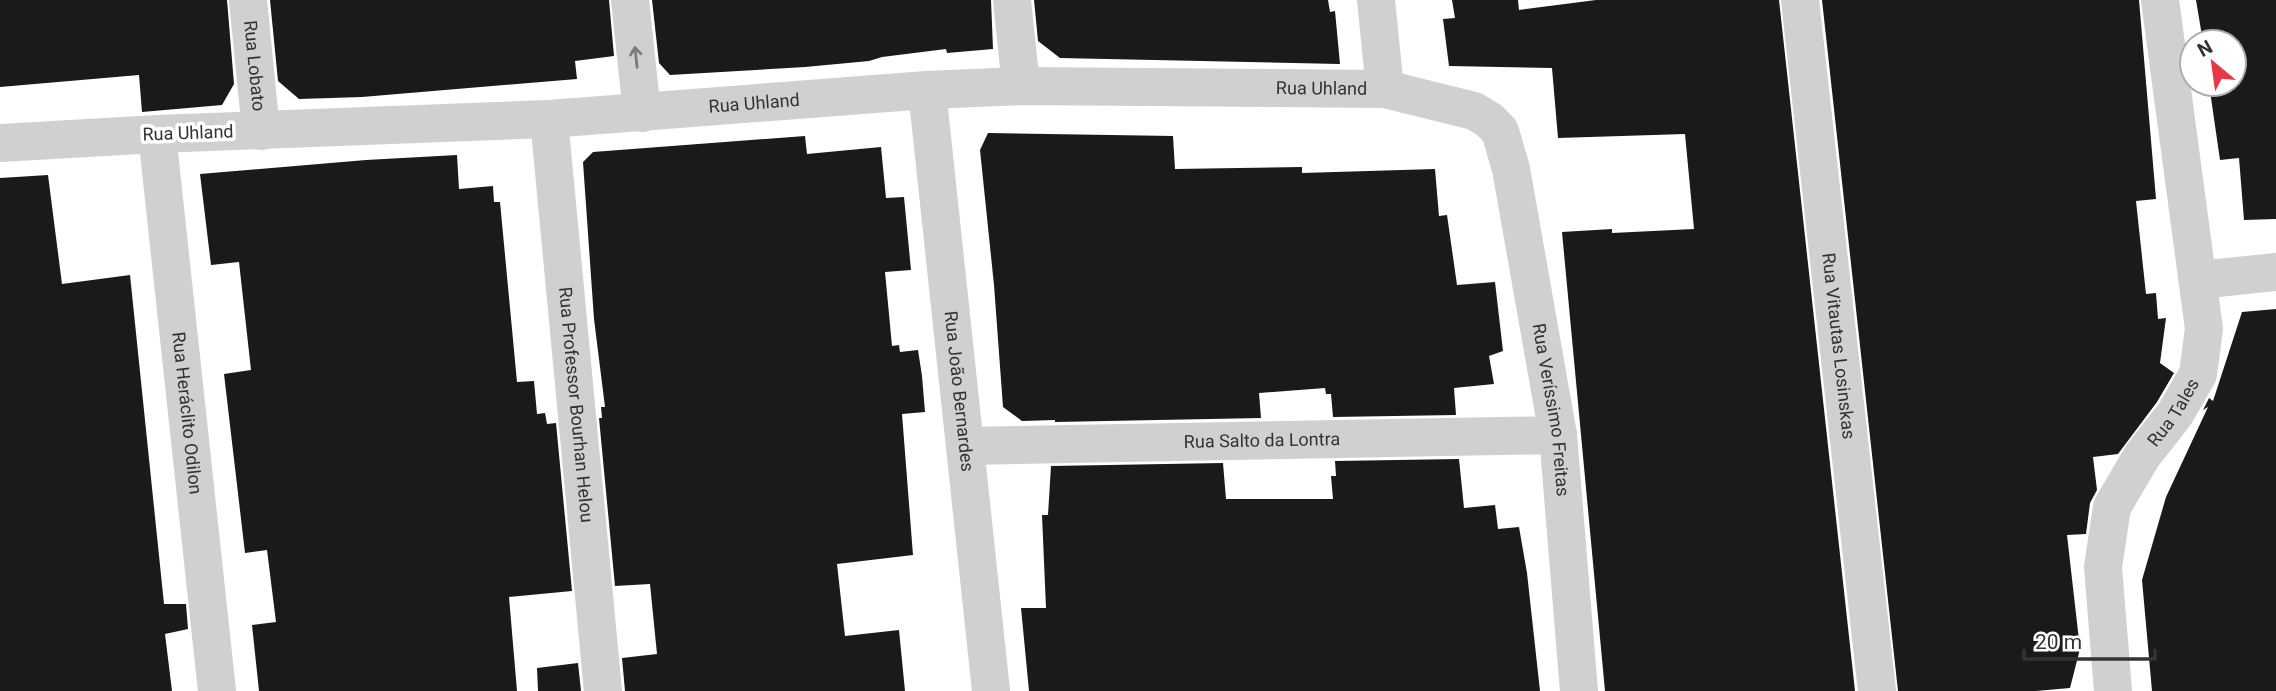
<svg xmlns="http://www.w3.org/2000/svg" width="2276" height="691" viewBox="0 0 2276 691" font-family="Roboto,sans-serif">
<rect width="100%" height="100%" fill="#fff"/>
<!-- building -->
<g fill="#1a1a1a">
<path d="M0 0H227L234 84 222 105 142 112 139 75 0 87Z"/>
<path d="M270 0H609L614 56 575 61 577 79 362 97 299 99 278 81Z"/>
<path d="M652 0H991L993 49 947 53 946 49 882 57 869 61 805 67 670 75 659 63Z"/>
<path d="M1034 0H1328L1330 12 1335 11 1340 64 1060 58 1038 41Z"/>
<path d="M1452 0H1518L1519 10 1596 0H1779L1855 691H1605L1562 232 1612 229V233L1694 229 1685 134 1558 138 1552 68 1449 66 1443 19 1455 18Z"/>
<path d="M1822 0H2139L2156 199 2136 201 2146 294 2156 293 2158 319 2166 318 2160 363 2174 373 2157 402 2118 454 2093 457 2097 490 2090 503 2086 534 2067 535 2080 649 2070 688 2036 691H1898Z"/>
<path d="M2196 0H2276V219L2244 220 2239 158 2220 160 2209 84H2234V42H2203Z"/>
<path d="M988 133 1173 136 1175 169 1302 167V173L1435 169 1439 216 1447 215 1457 285 1495 282 1503 351 1489 356 1494 384 1454 388 1456 415 1333 417 1331 394H1326L1325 388 1259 393 1261 418 1055 422V420L1022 421 1003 407 994 285 980 150Z"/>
<path d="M805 136 807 154 881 147 886 198 904 197 911 270 885 272 892 346 899 345 900 352 918 350 922 376 925 412 902 414 913 555 837 564 845 636 899 630 905 691H625L622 658 657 654 650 584 615 586 599 418H602L601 407H605L594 319 583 162 593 152Z"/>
<path d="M457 155 459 189 493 186 494 202H500L517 382 534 381 537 414 545 413 547 424 556 423 572 591 509 597 517 691H259L252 625 276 622 267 550 245 553 224 374 251 370 239 262 211 265 200 174 366 160Z"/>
<path d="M48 175 62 284 130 275 164 604H186L188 629 165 634 172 691H0V178Z"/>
<path d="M2276 309V691H2152L2142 580 2166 497 2208 407 2203 410 2209 398 2213 401 2242 312Z"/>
<path d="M1459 459 1464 508 1495 505 1498 529 1519 527 1527 573 1540 691H1029L1021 608H1046L1042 515H1048L1051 466 1223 463 1226 499H1333L1331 476H1336L1335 461Z"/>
<path d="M578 663 581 691H538L537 668Z"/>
</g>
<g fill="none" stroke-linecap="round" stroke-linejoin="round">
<!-- minor -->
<g stroke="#d0d0d0" stroke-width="38">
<path id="s1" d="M248 0 261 131"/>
<path d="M630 0 642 113"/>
<path d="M1012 0 1021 86"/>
<path d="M1376 0 1385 89"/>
<path id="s2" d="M1800 0 1877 691"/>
<path id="s3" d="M927 90 991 691"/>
<path id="s4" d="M549 119 603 691"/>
<path id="s5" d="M157 134 549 119 927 90 1021 86 1385 89 1474 111 1489 120 1500 131 1511 169 1558 435 1579 691"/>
<path d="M2198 280 2276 272"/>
<path id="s6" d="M966 446 1558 435"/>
<path id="s7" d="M2113 691 2103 567 2112 507 2142 456 2175 414 2198 374 2204 329 2160 0"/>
</g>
<!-- tertiary -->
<path stroke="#d0d0d0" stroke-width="38" id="s8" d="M0 143 157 134 217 691"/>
</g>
<!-- one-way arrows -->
<defs><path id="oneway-shaft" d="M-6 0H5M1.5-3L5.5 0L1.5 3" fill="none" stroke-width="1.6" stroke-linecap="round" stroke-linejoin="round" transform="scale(1.75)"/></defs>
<use stroke="#7a7a7a" href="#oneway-shaft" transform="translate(636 57) rotate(-96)"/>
<g text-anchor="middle" stroke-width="7" stroke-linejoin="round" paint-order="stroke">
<!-- street labels -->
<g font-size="18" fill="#333" stroke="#fff">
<text dy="6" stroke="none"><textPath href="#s1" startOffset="66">Rua Lobato</textPath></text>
<text dy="6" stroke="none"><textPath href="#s5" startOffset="1166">Rua Uhland</textPath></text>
<text dy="6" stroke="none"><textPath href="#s5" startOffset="598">Rua Uhland</textPath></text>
<text transform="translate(188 133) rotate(-2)" y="6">Rua Uhland</text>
<text dy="6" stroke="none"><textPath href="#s2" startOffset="348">Rua Vitautas Losinskas</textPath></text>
<text dy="6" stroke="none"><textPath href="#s3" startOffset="303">Rua João Bernardes</textPath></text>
<text dy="6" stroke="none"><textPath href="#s4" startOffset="287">Rua Professor Bourhan Helou</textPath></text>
<text dy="6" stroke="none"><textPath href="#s5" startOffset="1638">Rua Veríssimo Freitas</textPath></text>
<text dy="6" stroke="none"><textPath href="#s8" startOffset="438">Rua Heráclito Odilon</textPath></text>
<text dy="6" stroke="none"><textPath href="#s7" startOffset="298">Rua Tales</textPath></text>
<text dy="6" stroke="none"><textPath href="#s6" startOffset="296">Rua Salto da Lontra</textPath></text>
</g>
</g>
<!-- north arrow -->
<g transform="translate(2213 63) rotate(331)"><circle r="33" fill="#ffffff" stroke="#adadad" stroke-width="2"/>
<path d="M0-5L12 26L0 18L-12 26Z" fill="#e63946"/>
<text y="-10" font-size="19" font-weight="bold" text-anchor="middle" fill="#333333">N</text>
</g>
<!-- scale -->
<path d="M2024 649v10h131v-10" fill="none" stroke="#333333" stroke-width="3.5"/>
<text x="2035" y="649" font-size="21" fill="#333333" stroke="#ffffff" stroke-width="5" paint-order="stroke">20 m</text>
</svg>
